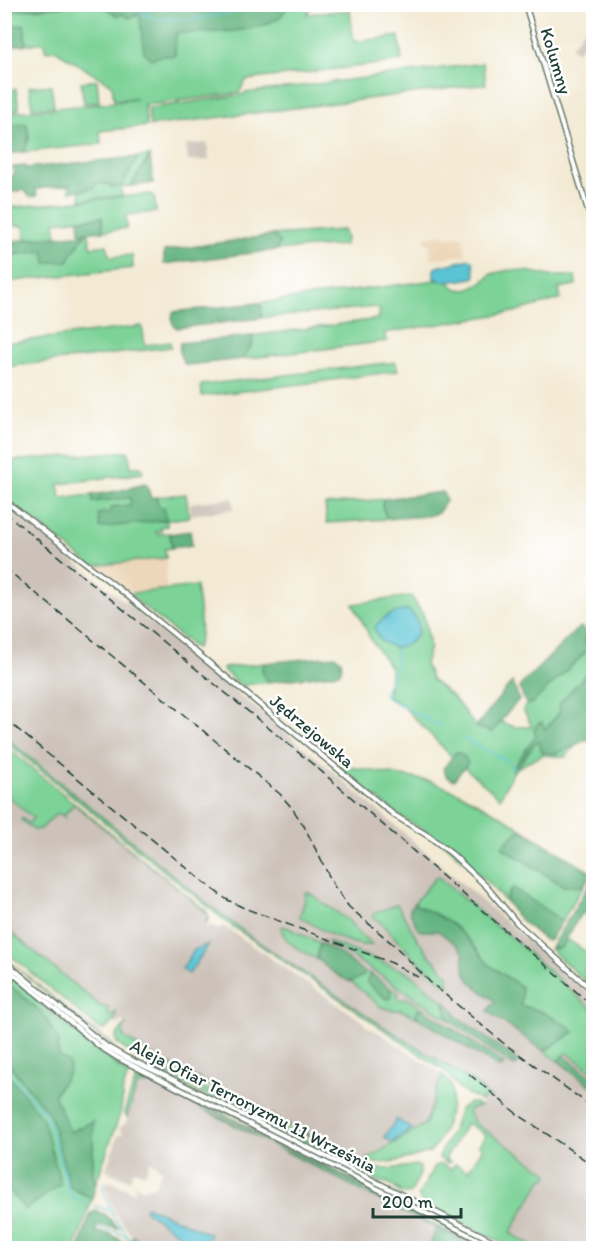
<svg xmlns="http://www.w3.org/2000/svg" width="598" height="1253" viewBox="0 0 598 1253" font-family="Itim,sans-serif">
<rect width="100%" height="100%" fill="#fff"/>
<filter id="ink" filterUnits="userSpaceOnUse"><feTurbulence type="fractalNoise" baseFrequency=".0167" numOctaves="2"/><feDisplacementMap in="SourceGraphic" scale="12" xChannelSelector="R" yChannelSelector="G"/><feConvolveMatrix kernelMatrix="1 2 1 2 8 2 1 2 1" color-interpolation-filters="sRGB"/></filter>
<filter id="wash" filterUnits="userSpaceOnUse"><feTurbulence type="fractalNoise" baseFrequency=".008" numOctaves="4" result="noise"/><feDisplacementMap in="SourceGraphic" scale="24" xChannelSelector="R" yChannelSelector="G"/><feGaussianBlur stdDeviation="1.35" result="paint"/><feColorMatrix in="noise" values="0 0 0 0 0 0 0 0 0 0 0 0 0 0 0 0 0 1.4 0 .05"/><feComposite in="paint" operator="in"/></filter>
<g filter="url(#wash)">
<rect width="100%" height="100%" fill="#f3ead4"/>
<!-- built -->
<g fill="#edd7bb">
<path d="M442 235 448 237 463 236 466 255 431 259 429 243H426L424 237Z"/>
<path d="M166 558 167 573 165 574 167 590 133 593 131 596 92 566Z"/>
</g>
<!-- industrial -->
<g fill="#ccc2b9">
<path d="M593 18V32L577 52 571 47Z"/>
<path d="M207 143 209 160 188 161 186 145Z"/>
<path d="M233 498 234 509 191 515 190 503Z"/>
<path d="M4 505 129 605 316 757 593 997V1248H537L510 1234 543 1178 549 1174 475 1123 468 1112 472 1108 479 1107 485 1097H489L479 1086 386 1028 251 937 217 911 5 737Z"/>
<path d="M5 749 10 751 207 912 208 919 204 923 209 927 211 925 216 929 224 926 365 1023 364 1025 381 1034 442 1074 425 1124 363 1162 271 1115V1113L256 1105 253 1106 149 1054 124 1037 123 1029 126 1025 121 1020 118 1025 5 943Z"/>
<path d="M154 1084 436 1228 429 1248H140L115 1212 105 1187V1185L110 1181 134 1193 135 1184 144 1189 154 1186 162 1170 157 1167 158 1165 150 1161 145 1174 134 1170 130 1180 110 1173 111 1172 106 1170 118 1135 123 1134V1132L119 1129 126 1122 138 1085Z"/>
</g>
<!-- green -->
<g fill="#7bd297" stroke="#4d8866" stroke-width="1.5">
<path d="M5 5H312L307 14 350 10 353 37 355 42 399 36 402 61 246 80 239 93 146 105 144 104 147 126 100 131 101 144 24 152 29 138 27 124 5 126V113L108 103 136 99 133 98 114 100 112 85 55 50 45 51V44L43 42 26 45 25 31 5 27Z"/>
<path d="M483 63 486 84 150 126 148 109 150 108 241 95 245 93Z"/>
<path d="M97 80 99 102 84 103 81 82Z"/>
<path d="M51 85 54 106 32 108 29 87Z"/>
<path d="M16 89 19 109 5 111V90Z"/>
<path d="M150 156 131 186 121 187 122 196 81 200 80 191 93 188 95 184 101 183 121 187 138 157Z"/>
<path d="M151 194 154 196 156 212 126 215 127 228 103 231 102 217 55 222 57 236 25 239 24 226H14L13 218 5 219 4 208Z"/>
<path d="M343 230 346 237 345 245 277 250 280 243 273 235Z"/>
<path d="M84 234H89L91 247 107 245 110 257 132 255 133 268 5 282 4 256 78 246 80 241 84 236Z"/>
<path d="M509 270 527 271 550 276H575L576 285 559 288 561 299 514 312 384 333 387 341 243 359 253 343 252 336 378 319 380 310 375 307 261 318 262 307 258 303 436 280 447 281 457 289 467 290 482 283 491 274Z"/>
<path d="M142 326 145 345 170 342 171 347 5 367V343Z"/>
<path d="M395 362 398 371 310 383 202 396 201 385Z"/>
<path d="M4 438 8 461 128 451 131 467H141L143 473 59 484 61 498 92 495 93 502 130 497 132 505 111 507 112 512 159 508 156 497 186 494 189 517 167 520V526L161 527V531H156L157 534 170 533 172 548 165 549 166 558 92 566 5 498Z"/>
<path d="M383 499 382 506 387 519 327 523 325 505Z"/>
<path d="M196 586C198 602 205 635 196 648L192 646 131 596 133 593Z"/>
<path d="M411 596 424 616 430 647 425 664 432 680 454 698 475 726 477 725 478 727 493 732 500 722 515 727H532L523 709 527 704 532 703 585 653V644L584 641 593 627V666L570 692 589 731 565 757 542 755 515 769 500 798 450 755 402 705 387 697 391 669 368 635V633L353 604Z"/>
<path d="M265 663 262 668 263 674 269 682 245 685 244 688 223 670 224 668Z"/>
<path d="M5 737 217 911 251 937 386 1028 475 1083 491 1098 485 1097 481 1101C474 1097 465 1094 459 1089 454 1084 452 1077 446 1072L229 924 5 741Z"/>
<path d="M10 750 206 912C210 917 209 920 205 924L208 919 207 912 74 804 63 816 67 819 60 814H56L41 829 34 830 21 820 22 818 29 823 33 818 5 794V754Z"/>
<path d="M339 765 430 781 464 795 508 820 521 829 503 845 564 886H583L562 921 513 888C509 892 506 896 506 902L486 881 447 846 434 836 398 815 340 768 338 766Z"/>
<path d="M437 876 504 933 505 932 593 1010V1072L567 1053 558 1061 544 1051 574 1032 542 1012 520 1005 521 987 488 964 470 941 453 925 437 915 416 905 415 902Z"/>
<path d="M308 892 349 921 358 933 371 943 372 945C353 948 315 927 299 916 303 908 306 901 305 893Z"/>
<path d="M397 904 418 940 431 957 448 975V986L414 958 380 922 372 917 373 914Z"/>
<path d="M284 926 320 943 317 957 321 962C306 952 284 946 281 927Z"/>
<path d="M4 927 102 1007H106L109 1009 107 1013 112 1016 116 1012C117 1018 110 1027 104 1030L98 1028 5 951Z"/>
<path d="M567 939 591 955 585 964V974L593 980V989L550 949 552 946 553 948 562 947Z"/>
<path d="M328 941 409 973 446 1003 444 1004 448 1017 454 1023 346 953 330 944Z"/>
<path d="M4 957 95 1032H96L115 1047 100 1036 90 1030Z"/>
<path d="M4 969 104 1053 128 1067 130 1070V1073L112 1061 46 1006 37 997 5 970Z"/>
<path d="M4 972 34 996 44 1008 128 1075 122 1093 123 1096 120 1114 96 1183 93 1175V1122L70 1133 54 1095 64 1078 68 1074 67 1062 59 1056 57 1048 43 1014 5 981Z"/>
<path d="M364 972 371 974 368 978 391 995 390 988 399 993 397 997C400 1001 403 1000 407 998L421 1007 418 1009 416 1015 418 1018 401 1010H392L381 1007 351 982 362 976Z"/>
<path d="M126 1024 123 1029 124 1037 149 1054 253 1106 256 1105 264 1109 261 1111H258C231 1098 205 1083 178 1070 163 1063 129 1056 118 1044 112 1037 121 1029 126 1024Z"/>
<path d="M4 1059 50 1115 70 1187 92 1199 75 1248H5V1229L11 1224 10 1221 7 1222 4 1215Z"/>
<path d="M149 1064 181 1076 354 1164C375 1172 394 1169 416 1165L420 1167V1174L411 1193 405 1194 399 1190 401 1193 395 1189H398L387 1182 386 1183 378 1181 149 1066Z"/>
<path d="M147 1070 188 1089 403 1198 357 1177Z"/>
<path d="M442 1074C446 1078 452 1084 452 1090 453 1107 443 1140 430 1152 405 1159 382 1168 356 1160L274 1119 271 1116V1113L272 1116 363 1162 425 1124Z"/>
<path d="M136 1079 154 1083 479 1247 480 1248 397 1209 154 1084 138 1085V1083L127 1117 124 1112Z"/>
<path d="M164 1085 170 1087 400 1203V1205L369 1189 368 1187H364Z"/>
<path d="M469 1103H475L480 1106 472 1108 468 1112 475 1123 549 1174 546 1179 543 1178 510 1233 537 1248H512L422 1202 419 1198V1195L435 1166 441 1164 451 1169 455 1164 468 1171 483 1148 479 1145 486 1135 467 1123 445 1159 450 1162 446 1163 440 1159 439 1156 453 1129 459 1111 461 1108Z"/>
</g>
<!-- forest -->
<g fill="#64b480" stroke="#42785a" stroke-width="1.5">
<path d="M4 5H72L5 12Z"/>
<path d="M97 5H135L137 16 129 18 123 14 117 16 108 9Z"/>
<path d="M215 5 220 11 263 5H288C286 9 284 13 281 16 258 35 204 32 176 33L175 56H160L151 59 144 52 139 9C157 1 194 4 215 5Z"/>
<path d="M24 24 26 45 5 46V27Z"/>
<path d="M27 124 29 138 24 152 5 154V126Z"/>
<path d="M150 156 153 183 131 186Z"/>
<path d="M138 157 121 187 113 188 110 185 101 183 95 184 93 188 70 192 69 185 36 189 37 196 30 197 24 190 5 193V177L14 176 13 167 25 166 26 168Z"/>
<path d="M102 217 103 231 80 233 79 220Z"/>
<path d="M84 234V236C78 243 73 253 68 261L46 263 44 251 14 255 13 241Z"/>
<path d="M273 235 280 242 277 250 164 264V251Z"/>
<path d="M258 303 262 307 261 318 177 328 174 326 172 321 173 312Z"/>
<path d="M252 336 253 343 243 359 188 365 184 364 179 352 180 343Z"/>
<path d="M145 484 147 485 151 498 156 497 159 507H164L166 520 100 528 98 514 111 512V507L131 505 130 498 93 502 92 495 118 491Z"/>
<path d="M443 492 446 501 438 513 427 516 387 519 382 506 383 499Z"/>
<path d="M190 531 192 545 172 548 170 534Z"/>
<path d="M581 627 588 633 584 640 585 644 589 646 585 653 532 703 527 704 520 690V686L576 630Z"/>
<path d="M335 656 341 660 342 668 339 673 269 682 263 675 262 668 265 663Z"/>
<path d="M593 666V737L555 754 542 752 539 742H536L514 771 512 769 536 736 534 731 537 724 542 722 545 729 555 718 560 711 559 704Z"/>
<path d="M512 682 519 699 492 732 477 728V725Z"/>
<path d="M456 752 464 756 468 763 454 780C448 779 445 775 443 769Z"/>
<path d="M521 829 592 873 583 886H564L503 848V845Z"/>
<path d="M593 878V919L584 913 580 915 562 947 557 949 553 948 552 946Z"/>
<path d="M513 888 562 921 550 940 547 941 543 939C531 928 511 915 506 898Z"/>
<path d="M415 902 416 905 437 915 453 925 470 941 488 964 521 987 522 998 520 1005 542 1012 567 1025 574 1032 544 1051 490 1013 488 1011 495 1001C477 987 460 980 464 954L458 946 438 931H422L418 929 410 913V909Z"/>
<path d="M320 943 337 952 364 972 363 976 351 982C339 977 324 967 317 957Z"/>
<path d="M371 974 390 988 391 995 389 999 385 998 367 983 368 978Z"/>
<path d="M5 981 43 1014 59 1041 57 1048 59 1056 68 1062 70 1068C68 1076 59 1086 54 1095L70 1132 93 1121V1175L96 1183 92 1199 70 1187 50 1115 5 1059Z"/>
<path d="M446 1003 455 1011 456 1016 514 1058 517 1062 516 1065 514 1066 454 1023 448 1017 444 1004Z"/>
<path d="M421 1007 500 1061 504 1064 502 1067H498L418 1018 416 1012Z"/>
<path d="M563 1055 593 1078V1087L558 1061Z"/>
<path d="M5 1071 43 1119 61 1184 25 1210 5 1184Z"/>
<path d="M96 1211 106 1215 118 1228 97 1225 96 1232 110 1234 125 1243 134 1236 146 1248H79L90 1214Z"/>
<path d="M436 1228 472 1245 471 1248H429Z"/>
</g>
<!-- water -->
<g fill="#5ac4d5" stroke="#3c8084" stroke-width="1.5">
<path d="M470 259 473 261 475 275 473 278C461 280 445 284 434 278V269L437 267Z"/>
<path d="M408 610C427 627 418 643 395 648L381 641 374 628C383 616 394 612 408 610Z"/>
<path d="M209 944 189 974 182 969 194 950Z"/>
<path d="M397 1119 412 1129 392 1142 384 1137Z"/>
<path d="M146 1206 210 1234V1237L198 1248 146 1211 145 1208Z"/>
</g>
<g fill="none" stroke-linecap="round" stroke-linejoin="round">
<!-- stream -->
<g stroke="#5ac4d5" stroke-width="1.5">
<path d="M123 4 136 11"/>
<path d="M138 12 158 19 189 20 273 6 277 4"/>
<path d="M396 649V668L384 693 387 698 440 726"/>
<path d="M463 738 509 762 514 769"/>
<path d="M4 1066 45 1114 48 1120 70 1194 74 1198 88 1203"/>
<path d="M104 1181 103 1189 113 1214"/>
<path d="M95 1206 107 1210 112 1214 136 1248"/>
<path d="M97 1228 114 1231 127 1237"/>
</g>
</g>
</g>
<g filter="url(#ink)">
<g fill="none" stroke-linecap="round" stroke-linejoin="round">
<defs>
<g id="tertiary">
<path d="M525 4 594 230"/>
<path d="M4 500 118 588 394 815 430 837 452 854 486 886 517 923 594 992"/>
<path d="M4 961 106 1046 125 1057 172 1079 507 1248"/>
<path d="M4 966 99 1046 118 1058 495 1248"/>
</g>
</defs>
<!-- tertiary casing -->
<use href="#tertiary" stroke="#697a6c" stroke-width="7"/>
<!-- tertiary -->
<use href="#tertiary" stroke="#fff" stroke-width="4"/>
<!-- rail -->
<g stroke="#1f3d34" stroke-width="1.5" stroke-dasharray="9 4.5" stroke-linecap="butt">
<path d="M4 512 315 766 594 1007"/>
<path d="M4 567 280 794 292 808 304 826 334 886 349 907 394 945 430 982 502 1042 594 1108"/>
<path d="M4 718 210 887 226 899 244 908 392 963 418 977"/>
<path d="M469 1074 516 1113 594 1166"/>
</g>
</g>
</g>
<g text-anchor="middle" stroke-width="5" stroke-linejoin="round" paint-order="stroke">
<!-- street labels -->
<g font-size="18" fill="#1f3d34" stroke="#fff">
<text transform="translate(556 61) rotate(73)" y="6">Kolumny</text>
<text transform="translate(312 731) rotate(40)" y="6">Jędrzejowska</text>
<text transform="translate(253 1106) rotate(27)" y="6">Aleja Ofiar Terroryzmu 11 Września</text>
</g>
</g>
<!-- margin -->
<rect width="598" height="1253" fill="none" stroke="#fff" stroke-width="24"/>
<!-- scale -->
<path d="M373 1208v9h88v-9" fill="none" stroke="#1f3d34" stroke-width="3"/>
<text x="382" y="1208" font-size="18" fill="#1f3d34" stroke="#ffffff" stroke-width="4.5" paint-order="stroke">200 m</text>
</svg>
